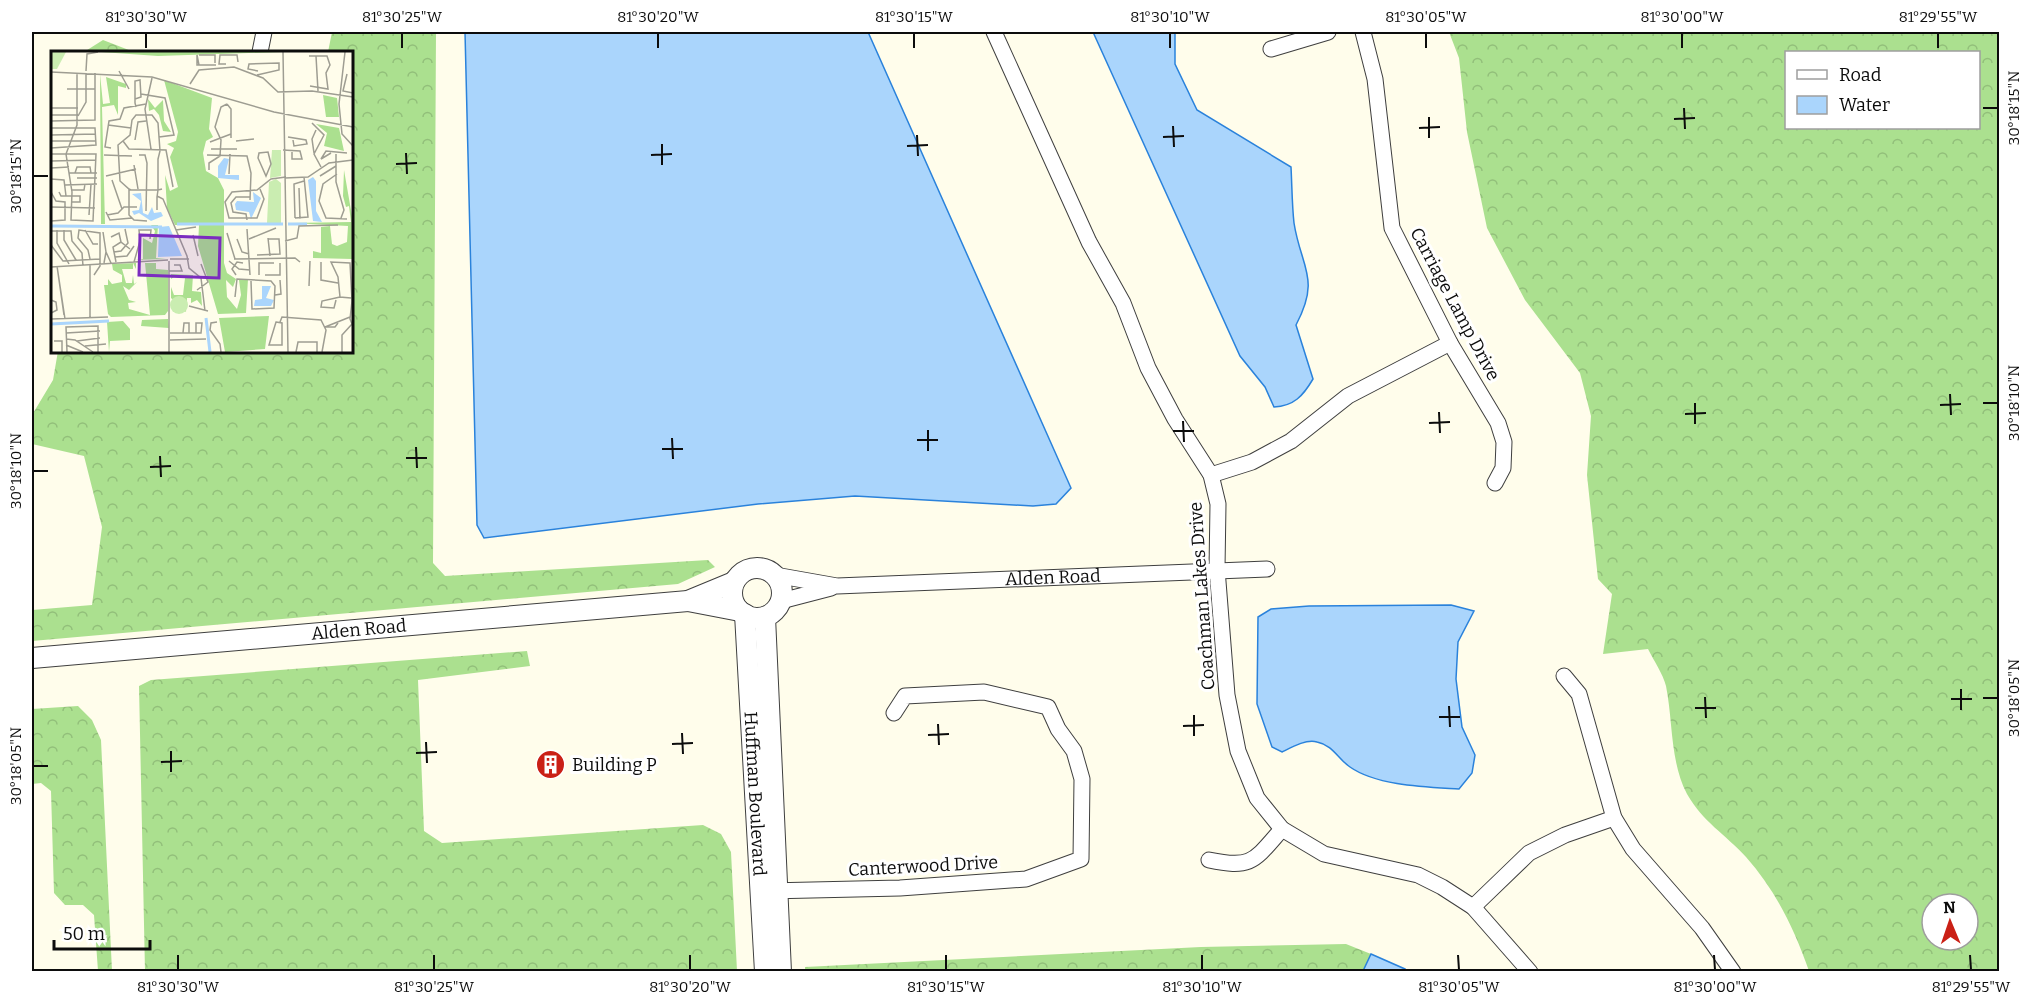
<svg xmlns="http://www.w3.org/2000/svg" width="2031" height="1003" viewBox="0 0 2031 1003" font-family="Bitter,serif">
<defs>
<pattern id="forest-crowns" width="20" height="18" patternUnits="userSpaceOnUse" patternTransform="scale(1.5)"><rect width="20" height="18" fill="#abe08f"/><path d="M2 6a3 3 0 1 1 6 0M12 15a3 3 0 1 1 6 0" fill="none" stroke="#92bf7a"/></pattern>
</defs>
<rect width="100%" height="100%" fill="#fffdeb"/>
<!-- forest -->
<g fill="url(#forest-crowns)" fill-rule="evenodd">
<path d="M332 32H436L433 563 445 576 708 560 715 567 678 584 32 641V610L92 605 102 527 84 456 32 444V415L53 380 58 351H351V52H328Z"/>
<path d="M1449 32H1999V971H1809C1794 928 1776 891 1746 857 1725 834 1703 822 1687 794 1670 762 1673 721 1666 686 1663 674 1654 661 1648 649L1603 654 1612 594 1598 579 1587 475 1591 416 1580 373 1525 300 1487 228 1467 132 1459 58ZM1978 52V128H1786V52ZM1932 904H1968V940H1932Z"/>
<path d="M103 40 134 52H84Z"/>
<path d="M527 651 530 666 418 680 424 831 442 843 703 825 721 834 731 852 737 971H145L139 686 151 680Z"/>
<path d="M78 706 92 720 101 740 112 971H98L94 915 83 905H65L54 893 51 791 41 783 32 784V709Z"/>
<path d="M1346 944 1371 954 1363 972H805V967L1201 947Z"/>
</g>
<!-- water -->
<g fill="#aad5fc" stroke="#2a82db" stroke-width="1.5">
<path d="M465 32H868L1071 488 1056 504 1033 506 855 496 758 504 484 538 477 525Z"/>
<path d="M1093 32H1175V64L1197 110 1291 167C1292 186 1292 205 1294 223 1301 268 1321 278 1296 325L1313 379C1303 396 1294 406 1274 407L1265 387 1240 356Z"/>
<path d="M1451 605 1474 611 1458 642 1456 679 1462 727 1475 755 1472 773 1459 789C1427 787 1377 786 1350 767 1338 759 1333 745 1317 742 1306 739 1292 747 1282 752L1272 747 1257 704 1258 617 1271 609 1309 606Z"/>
<path d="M1371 954 1405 969 1407 971H1363Z"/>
</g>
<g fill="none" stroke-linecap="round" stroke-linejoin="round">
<defs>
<g id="minor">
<path d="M994 32 1089 242 1123 303 1148 368 1175 419 1211 475 1218 504 1217 569 1227 695 1238 751 1257 798 1282 829 1324 854 1418 875 1442 887 1473 907 1530 972"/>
<path d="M1363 32 1375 79 1392 228 1450 343 1498 423 1504 442 1503 468 1495 483"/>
<path d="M1271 49 1328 32"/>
<path d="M260 52 264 32"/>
<path d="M1211 475 1252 462 1291 441 1348 396 1450 343"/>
<path id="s1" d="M775 575 837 586 1267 569"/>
<path d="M781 601 831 588"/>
<path d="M1564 676 1579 694 1614 818 1633 849 1702 928 1733 972"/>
<path d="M1209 860C1252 869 1254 861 1282 829"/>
<path d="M768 891 900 888 1026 879 1081 859 1082 779 1074 751 1058 729 1048 707 984 692 905 696 894 713"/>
<path d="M1473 907 1529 853 1565 835 1614 818"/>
</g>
<g id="tertiary">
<circle cx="757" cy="593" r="25"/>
<path d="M688 601 740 611"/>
<path id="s2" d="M745 614 765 972"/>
<path d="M765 617 781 972"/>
<path id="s3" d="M32 658 688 601 734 582"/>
</g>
</defs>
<!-- minor casing -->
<use href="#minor" stroke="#3f3f3f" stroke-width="17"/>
<!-- tertiary casing -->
<use href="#tertiary" stroke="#3f3f3f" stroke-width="22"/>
<!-- minor -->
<use href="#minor" stroke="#fff" stroke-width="15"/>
<!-- tertiary -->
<use href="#tertiary" stroke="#fff" stroke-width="20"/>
</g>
<!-- ticks -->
<path fill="none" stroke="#0c0c0c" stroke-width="2" d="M146 33V48M402 33V48M658 33V48M914 33V48M1170 33V48M1426 33V48M1682 33V48M1938 33V48M1684 108 1685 129M1983 108H1998M1429 117V138M1674 119 1695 118M1173 126 1174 147M1419 128 1440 127M917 135 918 156M1163 137 1184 136M662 144V165M907 146 928 145M406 153 407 174M651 155 672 154M396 164 417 163M33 176H48M1950 394 1951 415M1695 403V424M1983 403H1998M1940 405 1961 404M1439 412 1440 433M1685 414 1706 413M1183 421 1184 442M1429 423 1450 422M928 430V451M1173 431H1194M672 438 673 459M917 440H938M416 447 417 468M662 449H683M160 456 161 477M406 458H427M150 467 171 466M33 471H48M1961 689V710M1705 697 1706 718M1983 698H1998M1951 699H1972M1449 706 1450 727M1695 708H1716M1194 715V736M1439 717H1460M938 724 939 745M1183 726 1204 725M682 733 683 754M928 735 949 734M426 742 427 763M672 744 693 743M171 751V772M416 753 437 752M161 762 182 761M33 766H48M178 955V970M434 955V970M690 955V970M946 955V970M1202 955V970M1458 955 1459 970M1714 955 1715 970M1970 955 1971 970"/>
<!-- icons -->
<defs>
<symbol id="building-disc" viewBox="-11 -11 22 22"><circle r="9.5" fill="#ca2016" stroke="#fff"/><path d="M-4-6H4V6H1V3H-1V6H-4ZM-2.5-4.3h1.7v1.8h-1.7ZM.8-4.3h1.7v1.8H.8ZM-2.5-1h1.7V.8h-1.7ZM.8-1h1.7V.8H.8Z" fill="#fff"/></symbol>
</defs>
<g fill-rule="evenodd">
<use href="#building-disc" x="534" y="748" width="33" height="33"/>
</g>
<g text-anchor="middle" stroke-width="6" stroke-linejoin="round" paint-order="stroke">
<!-- street labels -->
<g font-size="18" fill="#0c0c0c" stroke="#fff">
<text transform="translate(1455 304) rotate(62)" y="6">Carriage Lamp Drive</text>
<text dy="6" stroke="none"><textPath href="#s1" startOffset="279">Alden Road</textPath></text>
<text transform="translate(1202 596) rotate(-94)" y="6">Coachman Lakes Drive</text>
<text dy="6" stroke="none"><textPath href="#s3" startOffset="328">Alden Road</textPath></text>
<text dy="6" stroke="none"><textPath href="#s2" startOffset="180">Huffman Boulevard</textPath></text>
<text transform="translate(923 866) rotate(-3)" y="6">Canterwood Drive</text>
</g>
<!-- poi labels -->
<g font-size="18" fill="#0c0c0c" stroke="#fff" text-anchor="start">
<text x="572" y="771">Building P</text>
</g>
</g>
<!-- overview -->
<g transform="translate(51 51)">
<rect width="302" height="302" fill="#fffdeb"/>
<path d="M0 1H15L6 18H0Z" fill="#caedb1"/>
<path d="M50 1H231L107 5ZM49 23 52 53 59 52 55 26 75 33V37L67 35V64L63 54 51 56 54 173H50ZM113 29 161 47 158 78 162 86 155 90 152 102 155 120 167 127 173 139V212L176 222 185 228 182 236 175 229 176 246 186 258 190 244 188 229 197 228 195 262 167 263 147 195 148 174H124L116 157 114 124 119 140 127 136 119 106 123 97 116 93 125 90 127 81ZM272 44 286 47 288 66H275ZM97 48 104 57 112 49 113 70 120 81 112 80 108 64 103 58 98 60ZM265 73 288 77 293 100 273 95 276 82ZM293 119 301 165V208L262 207V200L270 202V176L279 175 281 193 286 195 296 191 297 175 241 172 300 171 298 155 295 156 292 145ZM100 174H107L105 207 115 208 84 209 92 208V187L101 192 104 180ZM82 212V218H71L75 232H81L82 224 83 233 86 231 78 239 72 235 78 249 85 251 77 252 78 258 99 264 94 212H105V218L117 219V260L114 264 60 266 57 263 53 234H57V228L61 233 71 231V224L62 219 61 213 85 212V218ZM120 223 142 224 141 240 150 241 151 255 146 249 140 252V247H136L135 261 120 247V236L123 244H132L134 227 126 224 120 228ZM218 265 214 298 174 301 168 267ZM117 268 118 277 90 275 91 269ZM72 270 79 278V289L59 290 58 301 56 271Z" fill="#abe08f"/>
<path d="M221 99H230V125L219 127ZM225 128 230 132V172H216L218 131Z" fill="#caedb1"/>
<path d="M119 254a9 9 0 1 1 18 0a9 9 0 1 1-18 0Z" fill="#caedb1"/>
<path d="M173 107 178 108 174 124H188V129L167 127V115ZM262 126 265 130V160L271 171 262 170 257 129ZM202 141 210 147 200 168 198 161 185 159 184 153 186 150 203 151ZM90 142 92 162 97 164 101 156 103 162 110 161 112 165 100 170 88 162 83 164 81 160 88 159 90 150 81 143ZM118 175 131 205 107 206 108 176ZM211 235H220L215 247 223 249 220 255H203L204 249 211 248Z" fill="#aad5fc"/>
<path fill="none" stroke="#aad5fc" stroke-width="3" d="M126 173H232M237 173H256M0 175 111 176M155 267 159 301M0 273 58 270"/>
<path fill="none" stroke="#9e9d92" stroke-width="1.5" d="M232 1 237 301M294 1 288 53 291 83 302 95M148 4H164V12M258 5H276L279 14 275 22 277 38 259 35M265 5 267 40M175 13H168L169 4H186L187 11M148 14 146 4V14H165M35 20 36 3 47 1M68 20 78 38M0 21 101 26 223 61 302 76M296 23 292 40 302 42M206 24 228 19V12L198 13 197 18 207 20M139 33 148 19 183 16 212 27 227 41 261 40 302 46M16 38H44M90 43 114 47 123 84 108 86M84 48 90 46 89 29 84 30V52L85 56M176 53 180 58V87M0 57H27M0 64H27M27 65 35 51V22M0 70 44 69V22M261 72 273 84 263 103 270 116M57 74 80 77M0 77H44L45 94 0 97M0 84 45 83M237 86 255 89 256 93 243 95 242 89M84 89 87 71 95 70M0 90H45M72 90 78 98 115 99 122 136M185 90 203 88M159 91 180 83M60 97 54 96 58 70 69 68 73 57 95 53M100 98 94 58 101 27M160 98H186M232 99 249 100 251 108H241V101M217 101 220 113 215 125 207 107 208 102ZM263 102 261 88 265 79M280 102 270 108 275 100 296 102M0 103H45L42 170 20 169 21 141 15 103 26 74V23M285 103V131L293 159 290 167M53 104 81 105M88 104H94L96 112 95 160M156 104 196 105 200 122 199 149M0 110 45 109M83 114 87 138M0 117 18 116M158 119V112L169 105 170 89 164 76 170 56 176 53M18 122H46M24 122 26 116H39L40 122M302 122V148M178 123 179 103M286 123 272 133 268 150 275 167 296 168M55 125 85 118M269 125 285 115M26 127H46M234 127 257 126 278 112 302 109M0 128 13 129 15 145M61 129 71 158M14 134 46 133M248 137 249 168M78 138V164L83 169 96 170M209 138 213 148 206 167H178L174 151 181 141 206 139 220 128 235 126M21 139H33L34 133M0 141 5 150 14 151V169L0 170M8 141 10 145H29V151H21M106 145 112 148 136 205 138 217 150 227 154 260M0 156 44 157M106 159V146L107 139V108L109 100 107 72 101 64H85L81 69 79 84 67 94 69 130 78 138 80 139H107L111 138M55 161 59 169 81 167M38 164 40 133M56 164 67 162 73 156H86M244 167 257 166 253 126M244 167 243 133 253 130M196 169 195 163 182 161 180 152 185 146H199M196 178 199 224M6 179V192L18 213M13 179V189L25 209M34 179 42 193H47M125 179 145 176M0 180H20L21 190 31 202 32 215M52 181 55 201M176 182 184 208M142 184 147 205M60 186 68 182 70 191 79 198M217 187 219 205M186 188 191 201 198 203M198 188 225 177M234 190 246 187 248 175 287 174M0 194 12 210 49 208M63 201 70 200 77 192 74 178M206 204 229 203 228 188H217M64 206 76 205 83 195M39 208 37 199 27 187 28 179 49 182V215L43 224M119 208H138M183 208 244 207 249 211M118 210V301M178 210 188 218 199 219M65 211 62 196 70 191M83 211 89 190 88 179H100L99 188M270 211V229L287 232M53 212 55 201 60 212M39 213V267M0 216 117 209M118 220H131L129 214H123M185 224 181 218 186 211 192 212M208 224V212H223M214 224H229V212M258 235 259 210M146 239 157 231 150 213M224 244 230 243 229 229M184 246 186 228 220 230 224 235 223 257 201 258 200 230M0 249 5 251 6 259 0 262M285 249 283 257 270 256 271 250 289 246M138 255 157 260M13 264 6 215 14 268M0 268 57 266M166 271 160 272 159 279 169 293 170 301M225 271 231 272V294H218ZM229 271 231 266 270 269 275 279 271 301M287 272 284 276H274L299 266M15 282 49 280M119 282H150L151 272H145V282M132 282 133 272H138V282M15 288 24 289 42 301M119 289 155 288M3 290H11V301M26 290 49 287M15 294 32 301M34 295 55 293M16 301 15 276 47 275V301M245 301 247 291H266V301M291 301V284L301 273 299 268 301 250 299 212 280 211 287 226 289 246 300 247"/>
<path fill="#7b2cbf" fill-opacity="0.15" stroke="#7b2cbf" stroke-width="3" d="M89 184 169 187 168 227 88 224Z"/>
<rect width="302" height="302" fill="none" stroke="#0c0c0c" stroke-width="3"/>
</g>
<!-- border -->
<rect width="2031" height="1003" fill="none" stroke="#ffffff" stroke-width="66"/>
<!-- legend -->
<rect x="1785" y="51" width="195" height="78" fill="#ffffff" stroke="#9e9e9e" stroke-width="1.5"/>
<rect x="1797" y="70" width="30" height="9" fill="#ffffff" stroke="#9e9e9e" stroke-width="1.5"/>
<text x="1839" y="81" font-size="18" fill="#0c0c0c">Road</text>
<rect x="1797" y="96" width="30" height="18" fill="#aad5fc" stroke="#9e9e9e" stroke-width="1.5"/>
<text x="1839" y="111" font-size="18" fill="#0c0c0c">Water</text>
<!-- north arrow -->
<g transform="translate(1950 922) rotate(358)"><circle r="28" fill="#ffffff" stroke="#9e9e9e" stroke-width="1.5"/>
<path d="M0-4.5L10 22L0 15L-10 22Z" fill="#ca2016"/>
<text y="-9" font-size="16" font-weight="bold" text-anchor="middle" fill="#0c0c0c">N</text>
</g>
<!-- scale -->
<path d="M54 940v9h96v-9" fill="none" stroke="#0c0c0c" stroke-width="3"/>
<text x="63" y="940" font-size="18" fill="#0c0c0c" stroke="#ffffff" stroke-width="4.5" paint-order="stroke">50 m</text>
<rect x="33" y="33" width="1965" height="937" fill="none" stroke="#0c0c0c" stroke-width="2"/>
<g font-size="15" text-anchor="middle" fill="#0c0c0c">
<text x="146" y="22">81°30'30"W</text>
<text x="402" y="22">81°30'25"W</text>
<text x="658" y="22">81°30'20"W</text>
<text x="914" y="22">81°30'15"W</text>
<text x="1170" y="22">81°30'10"W</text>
<text x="1426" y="22">81°30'05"W</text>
<text x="1682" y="22">81°30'00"W</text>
<text x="1938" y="22">81°29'55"W</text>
<text transform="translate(2014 108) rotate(-90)" y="5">30°18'15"N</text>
<text transform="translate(16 176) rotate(-90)" y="5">30°18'15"N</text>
<text transform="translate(2014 403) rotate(-90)" y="5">30°18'10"N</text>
<text transform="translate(16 471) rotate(-90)" y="5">30°18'10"N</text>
<text transform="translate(2014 698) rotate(-90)" y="5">30°18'05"N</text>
<text transform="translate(16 766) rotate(-90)" y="5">30°18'05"N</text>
<text x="178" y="992">81°30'30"W</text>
<text x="434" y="992">81°30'25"W</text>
<text x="690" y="992">81°30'20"W</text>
<text x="946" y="992">81°30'15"W</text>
<text x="1202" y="992">81°30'10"W</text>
<text x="1459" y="992">81°30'05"W</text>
<text x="1715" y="992">81°30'00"W</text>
<text x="1971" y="992">81°29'55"W</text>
</g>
</svg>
